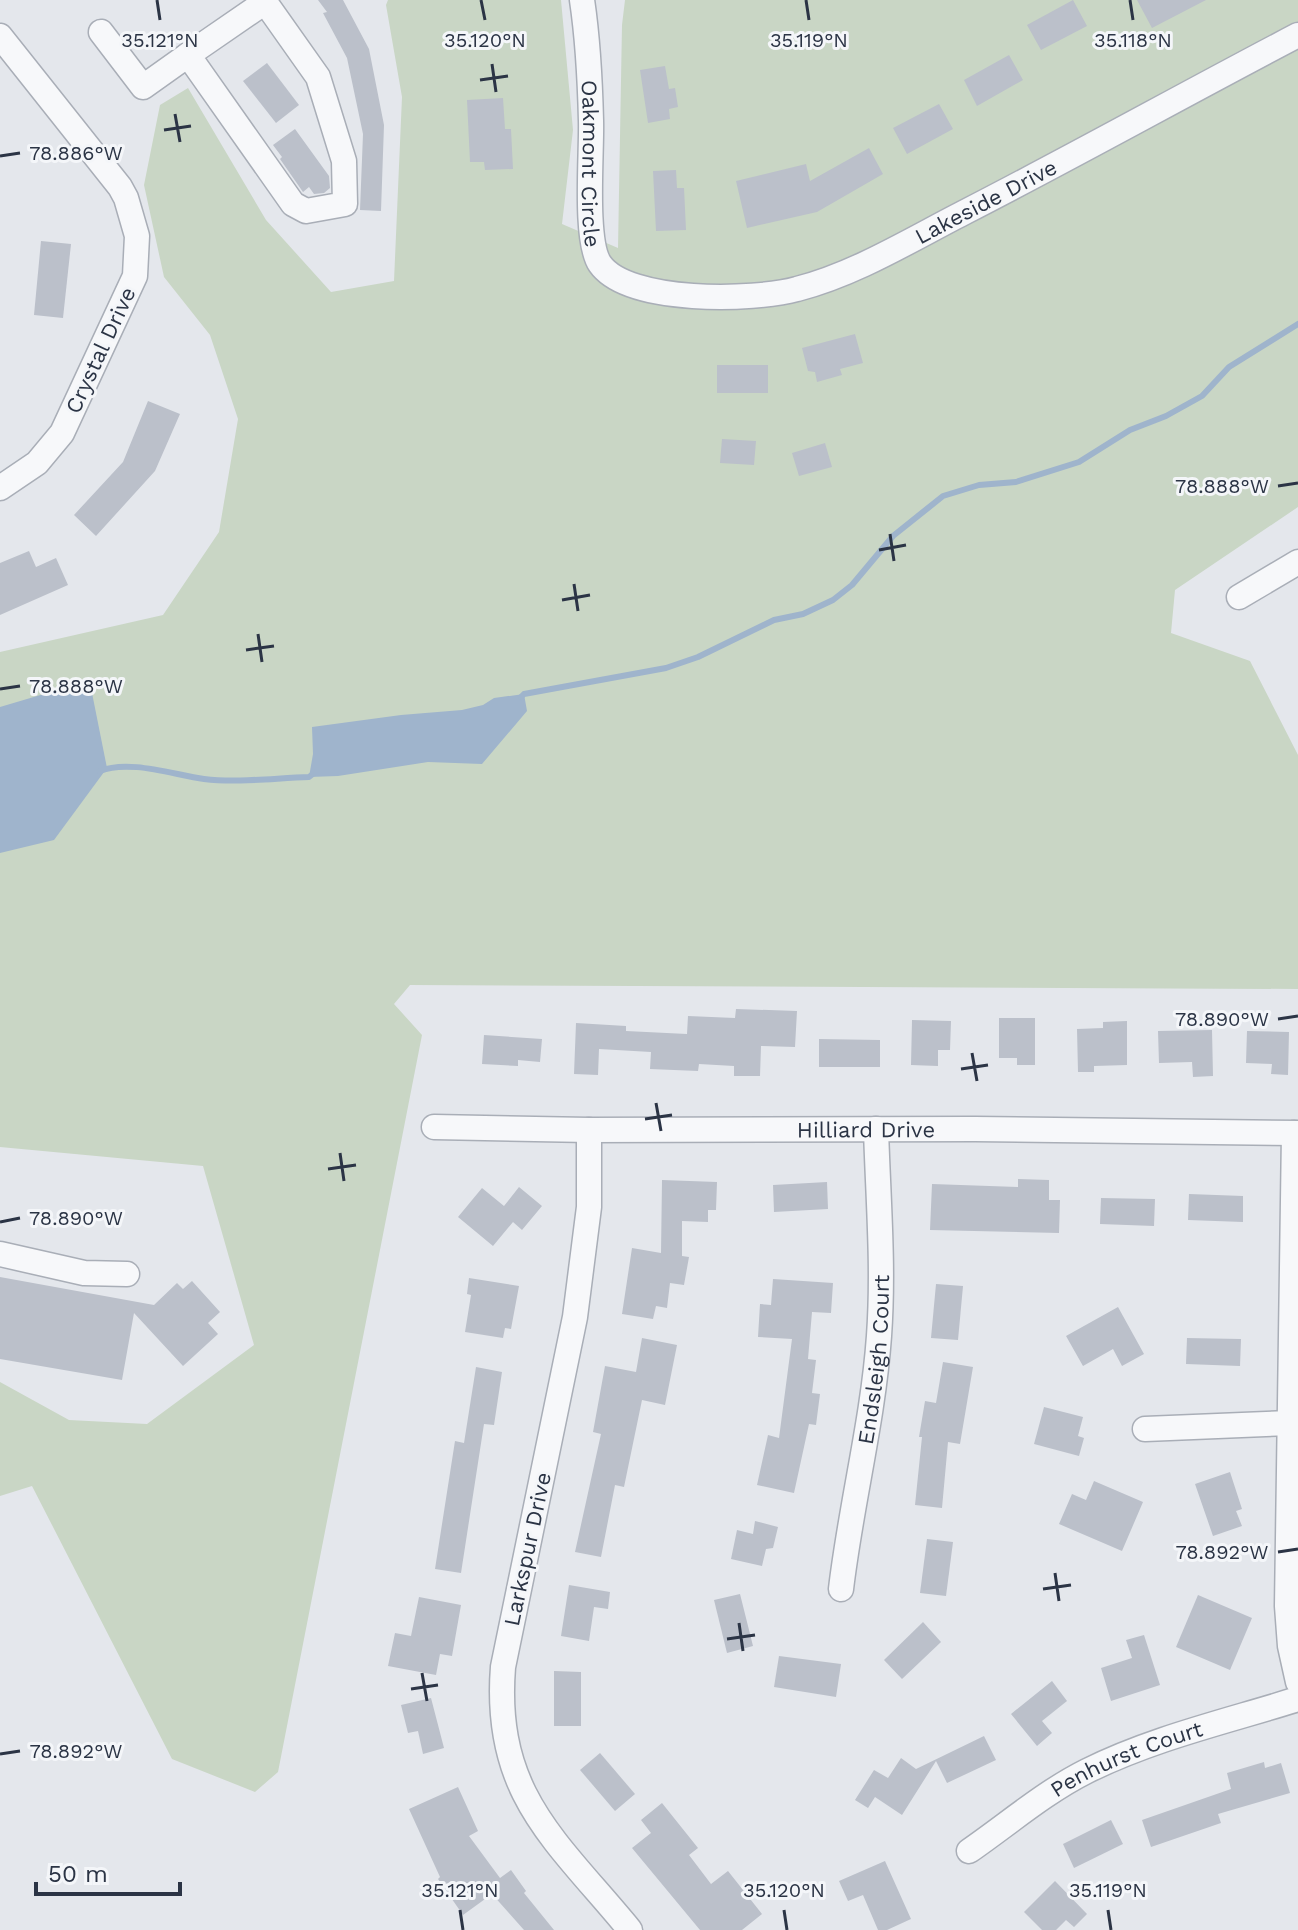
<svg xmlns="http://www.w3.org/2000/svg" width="1298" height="1930" viewBox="0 0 1298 1930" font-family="'Work Sans',sans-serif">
<rect width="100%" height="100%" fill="#e4e7ec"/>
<!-- green -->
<path fill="#c9d6c5" d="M388 0H561L573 130 562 224 618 248 622 25 625 0H1298V507L1175 590 1171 633 1250 661 1298 755V989L410 985 394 1004 422 1035 278 1772 255 1792 172 1759 32 1486 0 1496V1382L69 1420 147 1424 254 1345 203 1166 0 1147V652L163 615 219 532 238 419 210 335 164 277 144 185 160 105 188 88 266 220 331 292 394 281 402 97 386 5Z"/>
<!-- water -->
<g fill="#9fb4cc">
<path d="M81 683 91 688 107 768 54 840 0 853V707Z"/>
<path d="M524 694 527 711 482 764 428 762 338 776 309 777 313 754 312 727 401 715 462 710 483 705 494 698Z"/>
</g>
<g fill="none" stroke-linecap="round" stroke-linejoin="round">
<!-- stream -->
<g stroke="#9fb4cc" stroke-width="6">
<path d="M521 697 524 694 666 668 698 657 774 620 803 614 833 600 852 585 893 536 943 496 979 485 1016 482 1079 462 1130 430 1166 416 1202 396 1229 367 1298 324"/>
<path d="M100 771C129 759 174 775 204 779 238 783 275 778 309 777L314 773"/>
</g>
</g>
<!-- building -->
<g fill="#bbc0ca">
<path d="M318 0H343L369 49 384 125 381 211 360 210 363 134 347 58 323 13 327 12Z"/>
<path d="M1073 0 1087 26 1041 50 1027 25Z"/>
<path d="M1137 0H1206L1152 28Z"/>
<path d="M1009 55 1023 80 977 106 964 80Z"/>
<path d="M267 63 299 105 276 123 243 81Z"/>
<path d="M665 66 669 89 675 88 678 107 669 109 670 119 648 123 640 70Z"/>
<path d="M503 98 505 129H511L513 169 485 170 484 162H470L467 100Z"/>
<path d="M939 104 953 129 907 154 893 128Z"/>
<path d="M295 129 329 176 330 188 324 193 314 194 309 187 303 192 280 159 282 157 273 145Z"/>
<path d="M869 148 883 174 817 212 747 228 736 181 806 164 810 181Z"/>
<path d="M676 170 677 188H684L686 230 656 231 653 171Z"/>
<path d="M41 241 71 244 63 318 34 315Z"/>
<path d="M855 334 863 363 840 369 842 375 817 382 815 372 808 371 802 348Z"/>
<rect x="717" y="365" width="51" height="28"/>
<path d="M148 401 180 414 155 471 96 536 74 515 123 462Z"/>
<path d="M722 439 756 441 754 465 720 463Z"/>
<path d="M825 443 832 467 799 476 792 453Z"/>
<path d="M29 551 36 567 56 558 68 585 0 615V563Z"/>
<path d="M736 1009 797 1011 795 1047 761 1046 760 1076H734V1066L699 1064 698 1071 650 1069 651 1052 599 1049 598 1075 574 1074 576 1023 626 1026V1031L687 1034 688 1016 735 1018Z"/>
<path d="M999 1018H1035V1065H1017V1058H999Z"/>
<path d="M912 1020 951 1021 950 1050H938V1066L911 1065Z"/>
<path d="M1127 1021V1065L1094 1066V1072H1078L1077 1029 1103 1028V1022Z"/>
<path d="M1212 1030 1213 1076 1193 1077 1192 1062 1159 1063 1158 1031Z"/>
<path d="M1247 1031 1289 1032 1288 1075 1271 1074 1272 1064 1246 1063Z"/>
<path d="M484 1035 542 1039 540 1062 518 1060V1066L482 1064Z"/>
<path d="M819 1039 880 1040V1067H819Z"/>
<path d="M1018 1179 1049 1180V1200H1060L1059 1233 930 1230 932 1184 1018 1187Z"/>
<path d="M662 1180 717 1182 716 1210H708V1222L682 1221V1256L689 1257 684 1285 670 1283 667 1308 656 1306 653 1319 622 1314 632 1248 661 1253Z"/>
<path d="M827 1182 828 1209 774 1212 773 1185Z"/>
<path d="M519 1187 542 1206 522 1230 513 1222 493 1246 458 1217 482 1188 504 1206Z"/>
<path d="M1189 1194 1243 1196V1222L1188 1220Z"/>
<path d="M1101 1198 1155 1199 1154 1226 1100 1224Z"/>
<path d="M0 1277 154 1305 177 1283 183 1289 192 1281 220 1312 208 1323 218 1334 183 1366 134 1313 122 1380 0 1359Z"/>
<path d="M469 1278 519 1286 511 1329 505 1328 503 1338 465 1332 471 1295 467 1294Z"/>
<path d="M773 1279 833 1283 831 1313 812 1312 808 1359 816 1360 812 1393 820 1394 816 1425 809 1424 794 1493 757 1485 768 1435 779 1438 792 1339 758 1337 760 1304 771 1305Z"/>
<path d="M936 1284 963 1286 958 1340 931 1338Z"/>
<path d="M1118 1307 1144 1354 1122 1366 1113 1349 1083 1366 1066 1336Z"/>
<path d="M642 1338 677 1345 665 1405 642 1400 624 1487 615 1485 601 1557 575 1552 601 1434 593 1432 605 1366 636 1372Z"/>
<path d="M1187 1338 1241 1339 1240 1366 1186 1364Z"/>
<path d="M943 1362 973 1367 960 1444 948 1442 942 1508 915 1505 922 1437H919L925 1401 936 1403Z"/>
<path d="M476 1367 502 1372 494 1425 484 1424 461 1573 435 1569 455 1441 464 1443Z"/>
<path d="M1044 1407 1083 1417 1078 1436 1084 1438 1079 1456 1034 1444Z"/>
<path d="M1230 1472 1242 1509 1236 1511 1242 1526 1213 1536 1195 1484Z"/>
<path d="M1094 1481 1143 1502 1122 1551 1059 1524 1072 1494 1086 1500Z"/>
<path d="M755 1521 778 1527 773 1548 766 1549 762 1566 731 1559 737 1530 753 1534Z"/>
<path d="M927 1539 953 1542 946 1596 920 1593Z"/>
<path d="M569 1585 610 1592 608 1609 594 1607 589 1641 561 1636Z"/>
<path d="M740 1594 753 1646 727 1653 714 1600Z"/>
<path d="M1198 1595 1252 1618 1230 1670 1176 1647Z"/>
<path d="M419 1597 461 1605 452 1656 440 1654 436 1675 388 1666 395 1633 411 1636Z"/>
<path d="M923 1622 941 1642 902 1679 884 1660Z"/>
<path d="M1144 1635 1160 1685 1111 1701 1101 1668 1132 1658 1126 1640Z"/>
<path d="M779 1656 841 1664 836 1697 774 1687Z"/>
<path d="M554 1671 581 1672V1726H554Z"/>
<path d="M1052 1681 1067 1701 1042 1721 1052 1733 1037 1746 1011 1714Z"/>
<path d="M431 1698 444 1748 423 1754 418 1731 408 1733 401 1705Z"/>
<path d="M984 1736 996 1760 947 1783 936 1761 902 1815 875 1797 868 1808 855 1800 874 1770 888 1778 901 1758 916 1769Z"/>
<path d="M600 1753 635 1794 615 1811 580 1770Z"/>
<path d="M1264 1762 1265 1768 1281 1763 1290 1793 1218 1814 1221 1823 1151 1847 1142 1820 1231 1789 1227 1773Z"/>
<path d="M458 1787 478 1831 469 1836 500 1878 511 1870 526 1891 524 1893 554 1930H524L492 1894 463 1915 438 1879 440 1877 409 1809Z"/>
<path d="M662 1803 698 1848 689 1855 711 1884 728 1871 762 1914 742 1930H700L632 1848 651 1833 641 1820Z"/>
<path d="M1111 1820 1123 1844 1074 1868 1063 1844Z"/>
<path d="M885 1861 911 1919 887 1930H878L863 1895 848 1901 839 1881Z"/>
<path d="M1055 1881 1087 1914 1074 1927 1066 1920 1056 1930H1042L1024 1912Z"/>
</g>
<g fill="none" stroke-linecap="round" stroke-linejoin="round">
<defs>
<g id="minor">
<path id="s1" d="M582 0C588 40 590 80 591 121 592 152 584 241 600 264 628 304 754 301 797 289 856 274 912 239 967 211 1078 154 1187 93 1298 35"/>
<path d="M265 2 318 77 344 161 345 204 306 211 293 204 188 55Z"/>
<path d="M101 32 143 87 188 55"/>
<path d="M0 36 120 187 126 198 137 236 135 276 62 433 37 463 0 488"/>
<path d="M1239 597 1298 562"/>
<path id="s2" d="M434 1127 589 1130 975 1129 1298 1133"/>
<path d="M589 1130V1207L575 1317 503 1667C493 1794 556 1840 630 1930"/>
<path d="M1294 1133 1287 1606 1290 1646 1298 1682"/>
<path d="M0 1254 84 1273 127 1274"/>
<path d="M1145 1429 1291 1423"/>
<path id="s3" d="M841 1589C851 1504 873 1421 879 1336 884 1267 878 1197 876 1129"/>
<path id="s4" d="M969 1851C1008 1824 1045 1792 1087 1771 1153 1738 1228 1721 1298 1699"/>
</g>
</defs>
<!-- minor casing -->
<use href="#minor" stroke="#a9aeb7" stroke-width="27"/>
<!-- minor -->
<use href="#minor" stroke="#f7f8fa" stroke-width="24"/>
</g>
<!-- ticks -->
<path fill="none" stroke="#2b3445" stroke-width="3" d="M157 0 160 20M481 0 485 20M806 0 809 20M1130 0 1133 20M492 64 496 92M480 80 508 76M175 114 180 142M164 130 191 126M0 156 20 153M1278 486 1298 483M890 534 894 561M879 550 906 545M574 584 578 611M562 600 590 595M258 634 262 662M246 650 274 646M0 689 20 686M1278 1019 1298 1016M972 1053 977 1081M961 1069 988 1065M656 1103 661 1131M645 1119 672 1115M340 1153 344 1181M328 1169 356 1165M0 1222 20 1218M1278 1552 1298 1549M1055 1573 1059 1601M1043 1589 1071 1585M739 1623 743 1651M727 1639 755 1635M422 1673 427 1701M411 1689 438 1685M0 1754 20 1751M460 1910 463 1930M784 1910 787 1930M1108 1910 1111 1930"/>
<g text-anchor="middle" stroke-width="6" stroke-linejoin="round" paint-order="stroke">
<!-- street labels -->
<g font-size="22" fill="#2b3445" stroke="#f4f6f9">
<text dy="8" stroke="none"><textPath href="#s1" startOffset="164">Oakmont Circle</textPath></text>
<text dy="8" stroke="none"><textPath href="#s1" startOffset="680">Lakeside Drive</textPath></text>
<text transform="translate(100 350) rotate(-65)" y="8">Crystal Drive</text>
<text dy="8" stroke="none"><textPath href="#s2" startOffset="432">Hilliard Drive</textPath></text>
<text dy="8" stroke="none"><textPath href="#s3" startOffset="232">Endsleigh Court</textPath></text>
<text transform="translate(527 1549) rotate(-78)" y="8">Larkspur Drive</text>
<text dy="8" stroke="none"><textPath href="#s4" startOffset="184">Penhurst Court</textPath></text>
</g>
</g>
<g font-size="20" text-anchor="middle" fill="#2b3445" stroke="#f4f6f9" stroke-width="6" stroke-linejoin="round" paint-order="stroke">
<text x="160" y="47">35.121°N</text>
<text x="485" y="47">35.120°N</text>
<text x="809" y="47">35.119°N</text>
<text x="1133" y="47">35.118°N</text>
<text x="76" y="160">78.886°W</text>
<text x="1222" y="493">78.888°W</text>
<text x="76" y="693">78.888°W</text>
<text x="1222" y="1026">78.890°W</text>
<text x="76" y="1225">78.890°W</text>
<text x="1222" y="1559">78.892°W</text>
<text x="76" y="1758">78.892°W</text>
<text x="460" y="1897">35.121°N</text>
<text x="784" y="1897">35.120°N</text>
<text x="1108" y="1897">35.119°N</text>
</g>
<!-- scale -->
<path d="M36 1882v12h144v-12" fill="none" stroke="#2b3445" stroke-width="4"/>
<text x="48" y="1882" font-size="24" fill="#2b3445" stroke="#f4f6f9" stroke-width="6" paint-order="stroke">50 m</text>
</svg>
